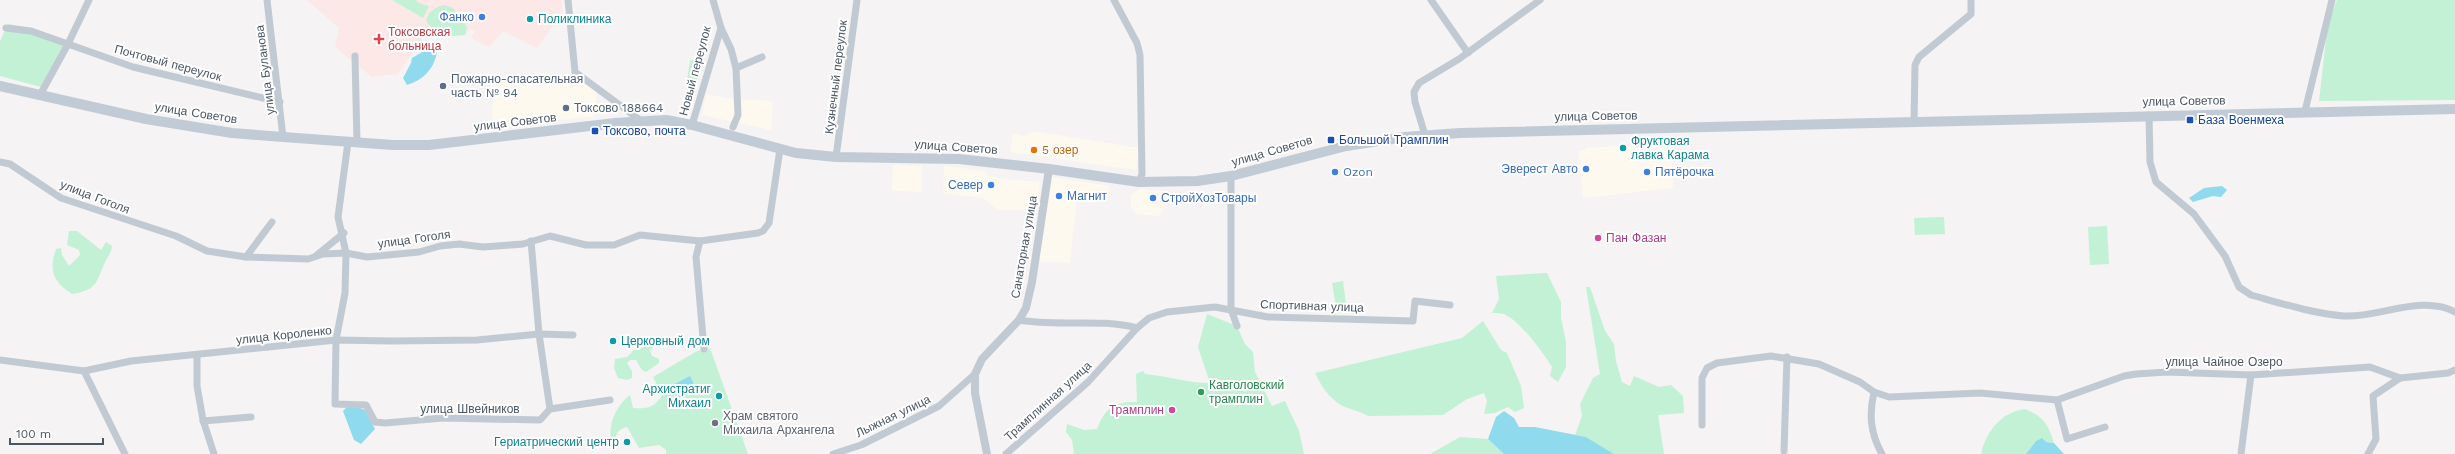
<svg xmlns="http://www.w3.org/2000/svg" width="2455" height="454" viewBox="0 0 2455 454" font-family="'Work Sans',sans-serif">
<rect width="100%" height="100%" fill="#f5f3f3"/>
<!-- commercial -->
<g fill="#fdf9ef">
<path d="M582 78 597 88 595 116 563 120 550 117 492 128 493 84 548 79 562 81V86Z"/>
<path d="M706 94 730 99 773 101 771 130 702 115Z"/>
<path d="M1033 131 1139 148 1136 170 1010 152 1013 134 1026 136Z"/>
<path d="M1629 145 1630 147 1671 145 1673 188 1583 198 1578 151 1586 150V148Z"/>
<path d="M893 165 922 166V192L892 191Z"/>
<path d="M944 166 986 171 985 175 1005 179 1040 182 1037 210H998L983 198 943 193Z"/>
<path d="M1052 177 1110 186 1108 201 1077 199 1070 263 1037 262Z"/>
<path d="M1140 189 1163 191 1165 207 1159 216 1137 214 1131 208V195Z"/>
</g>
<!-- medical -->
<path fill="#fce8e6" d="M307 0H561L563 12 537 48 503 31 489 47 471 38 475 31 470 29 465 35 423 37 398 74 372 77 335 47 339 28Z"/>
<!-- green -->
<g fill="#c3f1d5">
<path d="M392 0H416L419 3 429 6 423 18Z"/>
<path d="M2337 0H2455V100L2319 101 2328 22Z"/>
<path d="M444 5 453 8 467 27 465 35 440 37 426 21C429 11 434 8 444 5Z"/>
<path d="M8 24 31 28 66 40 41 87 0 76V41Z"/>
<path d="M690 60 699 62 697 81 687 80Z"/>
<path d="M1944 217 1945 234 1915 235 1914 218Z"/>
<path d="M2107 226 2109 264 2090 265 2088 227Z"/>
<path d="M69 231H77L101 250 106 242 112 246C111 254 108 256 105 262 96 283 97 290 72 294 52 281 49 270 56 249L61 248 62 255 69 266 80 255 79 250 67 245Z"/>
<path d="M1547 273 1561 302V318L1566 342V367L1558 382 1550 376 1552 367C1542 351 1521 322 1504 314 1501 313 1496 313 1492 313L1499 299 1496 276Z"/>
<path d="M1343 281 1347 312 1337 313 1332 283Z"/>
<path d="M1586 287H1590L1605 331 1614 344 1616 361 1622 382 1630 386 1634 376 1659 387 1671 385 1683 396 1684 413 1658 415 1664 454H1614L1586 437 1575 435 1582 416 1580 404 1593 378 1600 374Z"/>
<path d="M1207 314 1237 326 1245 344 1253 352 1255 372 1272 406 1285 401 1299 431 1304 454H1074L1072 440 1066 432 1067 424 1084 430 1097 429C1105 408 1114 401 1137 402L1136 374 1143 371 1145 374C1167 376 1188 383 1210 383L1198 347Z"/>
<path d="M1483 321 1501 350 1507 353 1521 386 1524 408 1515 412 1508 407 1495 413 1484 414 1487 401 1484 393 1467 399 1443 415 1368 416C1358 410 1350 410 1341 405 1328 397 1322 387 1315 373L1462 338Z"/>
<path d="M648 346 653 347 650 351 652 356 659 359V363L646 372 642 370 636 360H630L627 363 632 371V378L627 380 618 378 614 368 615 359 627 357 634 350Z"/>
<path d="M710 348 748 454H666V450L659 445 639 448 627 427C619 429 616 432 616 439L612 443C607 425 616 406 630 395L633 408C646 409 655 408 662 395L653 377 697 351Z"/>
<path d="M2025 409C2044 417 2048 424 2054 443L2036 441 2026 454H1981C1986 432 2001 412 2025 409Z"/>
<path d="M1460 437 1488 439 1504 454H1430Z"/>
</g>
<!-- water -->
<g fill="#90daee">
<path d="M432 46 437 53C433 71 422 80 407 85L403 78 411 63 412 58Z"/>
<path d="M2222 186 2227 190 2221 197 2213 196 2193 202 2189 198 2204 188Z"/>
<path d="M690 376 693 382 694 390 686 395H676L672 390 673 385Z"/>
<path d="M357 407 365 410 375 429 361 444 354 440 343 411 346 408Z"/>
<path d="M1504 411 1514 418 1519 427H1535L1586 437 1614 454H1504L1488 439 1496 417Z"/>
<path d="M2042 438 2046 442 2054 443 2064 454H2026L2036 441Z"/>
</g>
<g fill="none" stroke-linecap="round" stroke-linejoin="round">
<!-- minor -->
<g stroke="#c1cad2" stroke-width="7">
<path d="M267 0 283 137"/>
<path d="M568 0 575 72 640 120"/>
<path d="M1114 0 1137 43 1140 55 1142 174 1139 182"/>
<path d="M1431 0 1468 53"/>
<path d="M6 28 31 31 133 67 280 102"/>
<path d="M721 28 731 49 736 68 762 57"/>
<path d="M355 56 357 143"/>
<path d="M40 95 68 44 89 0"/>
<path d="M2305 111 2332 0"/>
<path d="M2149 115 2150 162 2156 182 2194 214 2225 256 2239 287 2251 295C2280 303 2315 314 2344 316 2378 318 2422 294 2455 312"/>
<path d="M1914 123 1915 65 1919 57 1971 14V0"/>
<path d="M692 125 721 28 713 0"/>
<path d="M733 127 738 115 736 68"/>
<path d="M1425 135 1415 102 1414 92 1419 83 1459 59 1540 0"/>
<path d="M348 142 338 217 346 253 345 293 336 340 335 404 366 405 375 422 385 423 443 418 540 420 550 409 610 400"/>
<path d="M836 157 857 0"/>
<path d="M0 162 10 164 61 198 176 236 207 251 246 257 308 259 323 254 346 253 367 257 419 252 440 246 459 244 483 247 523 244 550 236 586 245H614L640 235 700 241 758 233 763 231 769 223 780 149"/>
<path d="M1231 176V309L1237 326"/>
<path d="M531 241 539 334 550 409"/>
<path d="M700 241 696 257 704 349"/>
<path d="M317 255 344 233"/>
<path d="M246 257 272 222"/>
<path d="M1137 328 1149 318 1167 312 1215 307 1268 317 1413 321 1415 301 1450 305"/>
<path d="M197 355V386L203 420 214 454"/>
<path d="M0 360 84 371 131 361 336 340 392 341 477 340 539 334 573 335"/>
<path d="M84 371 125 454"/>
<path d="M1874 392C1869 414 1870 433 1882 454"/>
<path d="M2057 400 2067 439 2105 427"/>
<path d="M203 421 251 417"/>
<path d="M1702 425V378L1707 368 1717 363 1771 356 1819 364 1860 382 1874 392 1889 397 1980 393 2057 400 2124 376 2136 374 2167 372 2251 375 2370 367 2400 378 2448 373 2455 370"/>
<path d="M1784 451 1787 357"/>
<path d="M833 454 861 445 939 406 975 374"/>
<path d="M1006 454 1088 382 1137 328C1100 318 1058 327 1019 320"/>
<path d="M2241 454 2251 375"/>
<path d="M2368 454 2376 439 2373 396 2400 378"/>
</g>
<!-- tertiary -->
<path stroke="#c1cad2" stroke-width="8" d="M987 454 975 393V374L982 359 1019 320 1026 308 1032 282 1049 169"/>
<!-- secondary -->
<path stroke="#c1cbd6" stroke-width="10" d="M0 86 146 119 232 133 283 137 393 145H429L615 123 666 120 692 125 796 153 836 157 959 159 1049 169 1139 182 1197 181 1231 176 1346 146 1405 137 1460 133 2455 109"/>
</g>
<!-- markers -->
<g fill="#3f7fe0" stroke="#fff" stroke-width="1.5">
<circle cx="482" cy="17" r="4"/>
<circle cx="1586" cy="169" r="4"/>
<circle cx="1335" cy="172" r="4"/>
<circle cx="1647" cy="172" r="4"/>
<circle cx="991" cy="185" r="4"/>
<circle cx="1059" cy="196" r="4"/>
<circle cx="1153" cy="198" r="4"/>
</g>
<g fill="#0f9aa8" stroke="#fff" stroke-width="1.5">
<circle cx="530" cy="19" r="4"/>
<circle cx="1623" cy="148" r="4"/>
<circle cx="613" cy="341" r="4"/>
<circle cx="719" cy="396" r="4"/>
<circle cx="627" cy="442" r="4"/>
</g>
<path fill="#e0444e" stroke="#fff" stroke-width="1.5" d="M377 33h4v4h4v4h-4v4h-4v-4h-4v-4h4z"/>
<g fill="#5c6f8a" stroke="#fff" stroke-width="1.5">
<circle cx="443" cy="86" r="4"/>
<circle cx="566" cy="108" r="4"/>
</g>
<g fill="#1a4fb4" stroke="#fff" stroke-width="1.5">
<rect x="2186" y="116" width="8" height="8" rx="2"/>
<rect x="591" y="127" width="8" height="8" rx="2"/>
<rect x="1327" y="136" width="8" height="8" rx="2"/>
</g>
<circle fill="#e8710a" stroke="#fff" stroke-width="1.5" cx="1034" cy="150" r="4"/>
<g fill="#d1479c" stroke="#fff" stroke-width="1.5">
<circle cx="1598" cy="238" r="4"/>
<circle cx="1172" cy="410" r="4"/>
</g>
<circle fill="#2e9e5b" stroke="#fff" stroke-width="1.5" cx="1201" cy="392" r="4"/>
<circle fill="#6b7280" stroke="#fff" stroke-width="1.5" cx="715" cy="423" r="4"/>
<g text-anchor="middle" stroke-width="4" stroke-linejoin="round" paint-order="stroke">
<!-- shop labels -->
<g font-size="12" fill="#366cbe" stroke="#fff" text-anchor="start">
<text x="474" y="21" text-anchor="end">Фанко</text>
<text x="1578" y="173" text-anchor="end">Эверест Авто</text>
<text x="1343" y="176">Ozon</text>
<text x="1655" y="176">Пятёрочка</text>
<text x="983" y="189" text-anchor="end">Север</text>
<text x="1067" y="200">Магнит</text>
<text x="1161" y="202">СтройХозТовары</text>
</g>
<!-- culture labels -->
<g font-size="12" fill="#0d838f" stroke="#fff" text-anchor="start">
<text x="538" y="23">Поликлиника</text>
<text x="1631" y="145">Фруктовая<tspan x="1631" dy="14">лавка Карама</tspan></text>
<text x="621" y="345">Церковный дом</text>
<text x="711" y="393" text-anchor="end">Архистратиг<tspan x="711" dy="14">Михаил</tspan></text>
<text x="619" y="446" text-anchor="end">Гериатрический центр</text>
</g>
<!-- health labels -->
<g font-size="12" fill="#be3a42" stroke="#fff" text-anchor="start">
<text x="388" y="36">Токсовская<tspan x="388" dy="14">больница</tspan></text>
</g>
<!-- street labels -->
<g font-size="12" fill="#4a5661" stroke="#fff">
<text transform="translate(168 63) rotate(15)" y="4">Почтовый переулок</text>
<text transform="translate(265 70) rotate(-97)" y="4">улица Буланова</text>
<text transform="translate(695 71) rotate(-75)" y="4">Новый переулок</text>
<text transform="translate(836 77) rotate(-83)" y="4">Кузнечный переулок</text>
<text transform="translate(2184 101) rotate(-1)" y="4">улица Советов</text>
<text transform="translate(196 113) rotate(9)" y="4">улица Советов</text>
<text transform="translate(1596 116) rotate(-1)" y="4">улица Советов</text>
<text transform="translate(515 122) rotate(-7)" y="4">улица Советов</text>
<text transform="translate(956 147) rotate(4)" y="4">улица Советов</text>
<text transform="translate(1272 151) rotate(-16)" y="4">улица Советов</text>
<text transform="translate(95 197) rotate(21)" y="4">улица Гоголя</text>
<text transform="translate(414 239) rotate(-8)" y="4">улица Гоголя</text>
<text transform="translate(1024 247) rotate(-80)" y="4">Санаторная улица</text>
<text transform="translate(1312 306) rotate(2)" y="4">Спортивная улица</text>
<text transform="translate(284 335) rotate(-6)" y="4">улица Короленко</text>
<text x="2224" y="366">улица Чайное Озеро</text>
<text transform="translate(1048 401) rotate(-42)" y="4">Трамплинная улица</text>
<text x="470" y="413">улица Швейников</text>
<text transform="translate(893 416) rotate(-26)" y="4">Лыжная улица</text>
</g>
<!-- service labels -->
<g font-size="12" fill="#4e5e75" stroke="#fff" text-anchor="start">
<text x="451" y="83">Пожарно-спасательная<tspan x="451" dy="14">часть № 94</tspan></text>
<text x="574" y="112">Токсово 188664</text>
</g>
<!-- transit labels -->
<g font-size="12" fill="#164399" stroke="#fff" text-anchor="start">
<text x="2198" y="124">База Военмеха</text>
<text x="603" y="135">Токсово, почта</text>
<text x="1339" y="144">Большой Трамплин</text>
</g>
<!-- food labels -->
<g font-size="12" fill="#c56008" stroke="#fff" text-anchor="start">
<text x="1042" y="154">5 озер</text>
</g>
<!-- hotel labels -->
<g font-size="12" fill="#b23c85" stroke="#fff" text-anchor="start">
<text x="1606" y="242">Пан Фазан</text>
<text x="1164" y="414" text-anchor="end">Трамплин</text>
</g>
<!-- leisure labels -->
<g font-size="12" fill="#27864d" stroke="#fff" text-anchor="start">
<text x="1209" y="389">Кавголовский<tspan x="1209" dy="14">трамплин</tspan></text>
</g>
<!-- worship labels -->
<g font-size="12" fill="#5b616d" stroke="#fff" text-anchor="start">
<text x="723" y="420">Храм святого<tspan x="723" dy="14">Михаила Архангела</tspan></text>
</g>
</g>
<!-- scale -->
<path d="M10 438v6h93v-6" fill="none" stroke="#4a5661" stroke-width="2"/>
<text x="16" y="438" font-size="12" fill="#4a5661" stroke="#ffffff" stroke-width="3" paint-order="stroke">100 m</text>
</svg>
